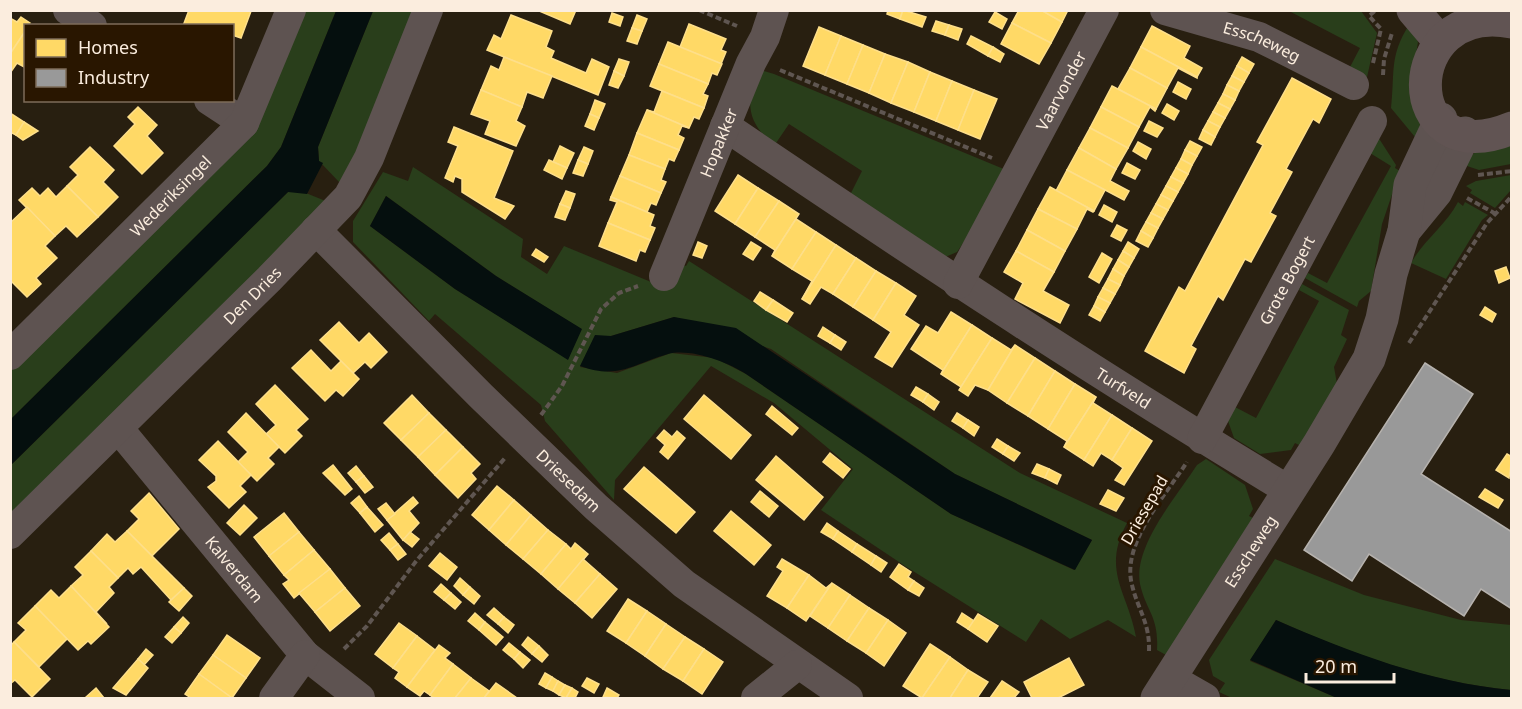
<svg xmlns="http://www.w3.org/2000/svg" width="1522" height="709" viewBox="0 0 1522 709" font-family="'Noto Sans',sans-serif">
<rect width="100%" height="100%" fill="#281f10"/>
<!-- green -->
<g fill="#293e1b" fill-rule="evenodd">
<path d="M302 11H336L281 147 267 166 11 419V368L241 141Z"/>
<path d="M373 11H415L356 155 341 184 319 161 318 147Z"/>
<path d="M1289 11H1361L1377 33 1367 77 1350 67 1360 48Z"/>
<path d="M1409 25 1418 42 1415 60 1420 124 1419 134 1415 137 1391 108C1395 73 1389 56 1409 25Z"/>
<path d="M764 71 774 74 1011 172 957 252 943 258 850 195 862 171 789 124 774 146C749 122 745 108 756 74Z"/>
<path d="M1378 137 1396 165 1395 168 1400 171 1382 224 1371 291 1359 301 1357 307 1305 278 1308 273 1327 283 1391 166 1370 153Z"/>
<path d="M1511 141V164L1479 170 1464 165C1472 148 1494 144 1511 141Z"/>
<path d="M413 167 523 239 521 257 547 274 564 246 668 289 679 264 686 266 689 261 1020 473 1127 523C1101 571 1128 592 1136 637L1108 620 1070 639 1041 619 1026 642 905 566 821 510 853 469 774 403 711 366 615 480 614 500 545 421 541 405 435 314 429 321 353 242V221L383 172 408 181ZM386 196 496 276 581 329 568 359 455 289 370 226ZM674 317 771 349 955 474 1092 540 1074 570 951 514 746 374 715 358 671 353 617 373 580 367 595 336H611Z"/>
<path d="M1511 175V190L1495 208 1470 193 1472 190 1466 186 1476 181Z"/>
<path d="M301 191 328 202 11 517V465L288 192Z"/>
<path d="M1458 202 1463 206 1465 202 1488 215 1482 220 1446 279 1411 263C1424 240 1446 225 1458 202Z"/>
<path d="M1302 284 1349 310 1341 335 1347 339 1334 367 1337 384 1303 447 1295 443 1291 450 1260 454 1234 438 1228 421 1235 407 1256 418 1319 301 1299 290Z"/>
<path d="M1206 459 1245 485 1253 509 1249 516 1255 519 1166 655 1157 650C1159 616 1146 611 1140 584 1133 546 1177 496 1197 465Z"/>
<path d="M1275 559 1364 595 1461 620 1511 625V690C1428 682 1352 654 1276 620L1250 661 1337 698H1232L1219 692 1225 683 1213 676 1209 660Z"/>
</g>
<!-- water -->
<g fill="#050f0e">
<path d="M336 11H373L318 147 319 161 323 163 307 194 288 192 11 465V419L267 166 281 147Z"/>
<path d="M386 196 496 276 582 329 568 360 455 289 370 226Z"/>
<path d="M674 317 736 328 955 474 1092 540 1075 570 951 514 746 374C727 362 691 348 668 354 633 364 618 380 580 366L595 335 611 336Z"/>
<path d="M1276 620C1352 653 1428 682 1511 690V698H1337L1250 660Z"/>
</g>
<!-- homes -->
<g fill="#ffd966" stroke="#fedf8a" stroke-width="1.5">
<path d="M189 10H249L251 11 241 38 232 35V26H183Z"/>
<path d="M537 10H576L570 24Z"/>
<path d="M888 10H903L900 19 887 14Z"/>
<path d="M903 10 926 17 922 27 900 19Z"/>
<path d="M1019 10H1041L1062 22 1051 43 1012 23Z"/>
<path d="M1041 10H1068L1062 22Z"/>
<path d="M995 12 1007 19 1002 29 989 22Z"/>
<path d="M612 13 623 17 620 26 609 22Z"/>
<path d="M511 15 552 31 546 47 554 51 551 58 586 73 592 59 609 67 598 95 487 50 494 35 501 39Z"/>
<path d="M637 15 647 19 642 31 632 28Z"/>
<path d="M21 17 30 23 26 26V30L10 54V18L17 22Z"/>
<path d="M936 21 949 25 945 35 932 31Z"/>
<path d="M1012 23 1051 43 1039 64 1001 44Z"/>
<path d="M689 24 726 39 721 50 726 52 721 64 680 47Z"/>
<path d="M949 25 962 29 958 40 945 35Z"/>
<path d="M1152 26 1190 46 1184 58 1202 68 1197 77 1141 47Z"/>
<path d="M819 27 841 36 825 75 803 66Z"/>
<path d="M632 28 642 31 637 44 627 41Z"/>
<path d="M26 30V68L17 63 10 73V54Z"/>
<path d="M841 36 863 45 847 84 825 75Z"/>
<path d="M971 36 993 47 988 56 967 44Z"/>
<path d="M668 42 722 64 717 75 712 73 708 84 659 64Z"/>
<path d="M863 45 885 54 869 93 847 84Z"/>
<path d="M993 47 1004 54 1000 62 988 56Z"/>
<path d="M1141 47 1197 77V78L1178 68 1167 88 1130 68Z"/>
<path d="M885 54 908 62 891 103 869 93Z"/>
<path d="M504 57 552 76 543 98 527 92 522 107 481 90 491 66 499 70Z"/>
<path d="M1242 57 1254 64 1249 73 1237 66Z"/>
<path d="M619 59 629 62 624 76 614 71Z"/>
<path d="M908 62 930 72 914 112 891 103Z"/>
<path d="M659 64 708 84 703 94 708 96 704 108 650 86Z"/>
<path d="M1237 66 1249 73 1244 82 1232 76Z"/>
<path d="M1130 68 1167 88 1156 109 1118 89Z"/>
<path d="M614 71 624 76 618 88 609 85Z"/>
<path d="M930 72 952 81 936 121 914 112Z"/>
<path d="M1232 76 1244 82 1239 91 1227 85Z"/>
<path d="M1292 78 1331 99 1319 123 1313 119 1286 169 1292 172 1270 213 1276 216 1251 262 1245 259 1223 300 1218 296 1191 346 1196 349 1184 373 1145 351 1179 287 1185 291 1263 145 1257 142Z"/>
<path d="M952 81 974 90 958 130 936 121Z"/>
<path d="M1178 82 1191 89 1186 99 1173 92Z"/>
<path d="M1227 85 1239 91 1235 100 1223 94Z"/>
<path d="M1112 86 1156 109 1155 111 1150 107 1139 127 1101 107Z"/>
<path d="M481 90 522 107 516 121 525 126 516 146 485 134 490 121 471 114Z"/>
<path d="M974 90 997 99 980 139 958 130Z"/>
<path d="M662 91 704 108 699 119 694 117 689 128 647 110 654 112Z"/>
<path d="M1223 94 1235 100 1230 109 1218 103Z"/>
<path d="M595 100 605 104 599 118 590 114Z"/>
<path d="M1218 103 1230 109 1225 118 1213 112Z"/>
<path d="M1167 104 1179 111 1174 120 1162 113Z"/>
<path d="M138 107 157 125 147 136 163 153 142 174 114 146 135 124 128 117Z"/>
<path d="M1101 107 1139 127 1128 148 1090 128Z"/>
<path d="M647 110 689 128 682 126 678 135 684 138 679 150 637 133Z"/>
<path d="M1213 112 1225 118 1220 127 1208 121Z"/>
<path d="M10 113 24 122 16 135 10 132Z"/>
<path d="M590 114 599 118 594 130 585 126Z"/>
<path d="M1149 121 1163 128 1157 137 1144 131Z"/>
<path d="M1208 121 1220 127 1215 137 1203 130Z"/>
<path d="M24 122 38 131 23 140 16 135Z"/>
<path d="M454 127 513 151 494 198 514 206 505 219 462 192V179L455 176 453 182 445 178 458 146 448 142Z"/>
<path d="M1090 128 1128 148 1116 169 1079 148Z"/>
<path d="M1203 130 1215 137 1211 145 1199 139Z"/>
<path d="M637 133 679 150 674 161 669 159 665 169 629 155Z"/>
<path d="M1190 141 1202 147 1197 156 1185 150Z"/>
<path d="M1138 142 1151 149 1146 159 1133 151Z"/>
<path d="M560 146 574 153 567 168 553 162Z"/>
<path d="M90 147 114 170 103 182 118 197 98 217 67 186 78 175 70 167Z"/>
<path d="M584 147 593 151 588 164 578 160Z"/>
<path d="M1079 148 1116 169 1110 181 1129 191 1124 200 1067 170Z"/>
<path d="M1185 150 1197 156 1192 165 1181 159Z"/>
<path d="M629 155 665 169 661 180 666 182 661 193 620 176Z"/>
<path d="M1181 159 1192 165 1188 174 1176 168Z"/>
<path d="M549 160 567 168 562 179 544 170Z"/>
<path d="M578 160 588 164 583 176 573 173Z"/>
<path d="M1127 163 1140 170 1135 179 1122 173Z"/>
<path d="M1176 168 1188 174 1183 183 1171 177Z"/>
<path d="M1067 170 1105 190 1094 211 1056 191Z"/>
<path d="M738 175 758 188 735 224 715 211Z"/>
<path d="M620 176 661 193 656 205 651 203 647 212 611 197Z"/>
<path d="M1171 177 1183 183 1178 192 1166 186Z"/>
<path d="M67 186 98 217 77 237 66 226 55 236 19 200 32 188 40 196 48 188 56 197Z"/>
<path d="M1166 186 1178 192 1173 201 1161 195Z"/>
<path d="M1050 187 1094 211 1093 212 1087 209 1077 229 1038 209Z"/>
<path d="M758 188 779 201 755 237 735 224Z"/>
<path d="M566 191 575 194 570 208 560 204Z"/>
<path d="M1161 195 1173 201 1168 210 1156 204Z"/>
<path d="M611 197 654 215 650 226 655 228 650 240 608 223 617 202 610 200Z"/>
<path d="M779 201 799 214 772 256 775 250 755 237Z"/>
<path d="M560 204 570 208 565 220 555 217Z"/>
<path d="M1156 204 1168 210 1163 219 1151 213Z"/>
<path d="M1104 205 1117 212 1112 222 1099 215Z"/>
<path d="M27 207 55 236 45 246 57 258 36 278 41 284 27 297 10 280V223Z"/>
<path d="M1038 209 1077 229 1065 251 1027 230Z"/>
<path d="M1151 213 1163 219 1158 228 1146 222Z"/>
<path d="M796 219 816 232 792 269 772 256Z"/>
<path d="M1146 222 1158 228 1153 238 1141 231Z"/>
<path d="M608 223 650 240 645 252 640 250 636 261 599 246Z"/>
<path d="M1117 225 1127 230 1121 241 1111 236Z"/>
<path d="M1027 230 1065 251 1054 272 1016 251Z"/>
<path d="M1141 231 1153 238 1148 247 1136 241Z"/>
<path d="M816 232 836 245 802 299 812 281 792 269Z"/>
<path d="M698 242 707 246 702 258 693 255Z"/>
<path d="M751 242 761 248 753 260 743 254Z"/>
<path d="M1128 242 1139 249 1134 258 1123 251Z"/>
<path d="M836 245 856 258 833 294 821 287 810 304 802 299Z"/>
<path d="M536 249 548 257 544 262 532 255Z"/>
<path d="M1016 251 1054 272 1043 291 1069 305 1060 323 1015 299 1023 283 1004 272Z"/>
<path d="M1123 251 1134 258 1129 267 1118 260Z"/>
<path d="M1102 253 1112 259 1099 283 1089 277Z"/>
<path d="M856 258 876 271 853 307 833 294Z"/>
<path d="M1118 260 1129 267 1124 276 1113 269Z"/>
<path d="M1506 267 1510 278 1499 283 1495 271Z"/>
<path d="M1113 269 1124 276 1120 285 1108 279Z"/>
<path d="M876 271 896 283 873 320 853 307Z"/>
<path d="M1108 279 1120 285 1115 294 1103 288Z"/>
<path d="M896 283 916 296 904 315 919 325 892 367 875 357 891 332 873 320Z"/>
<path d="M1103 288 1115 294 1110 303 1098 297Z"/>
<path d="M760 292 773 300 766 310 754 301Z"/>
<path d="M1098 297 1110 303 1105 312 1094 306Z"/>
<path d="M773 300 793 313 787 322 766 310Z"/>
<path d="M1094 306 1105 312 1100 321 1089 315Z"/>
<path d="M1485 307 1496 314 1492 322 1480 315Z"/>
<path d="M951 312 972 325 941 374 943 370 911 349 926 326 938 333Z"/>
<path d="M339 322 359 343 369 333 387 352 371 368 365 362 353 373 320 340Z"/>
<path d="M972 325 992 338 961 387 941 374Z"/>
<path d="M823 327 835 335 830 343 818 336Z"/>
<path d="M835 335 846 342 841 350 830 343Z"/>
<path d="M992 338 1011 350 1015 345 988 390 975 385 968 396 959 390Z"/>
<path d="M1015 345 1035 358 1007 403 988 390Z"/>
<path d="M311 350 331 371 341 361 359 379 343 396 336 390 325 401 292 368Z"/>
<path d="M1035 358 1055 371 1028 416 1007 403Z"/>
<path d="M1055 371 1075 384 1048 429 1028 416Z"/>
<path d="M1075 384 1096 397 1064 447 1067 441 1048 429Z"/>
<path d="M275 385 308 419 296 430 302 436 285 453 266 434 276 425 256 404Z"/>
<path d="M916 387 928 394 923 402 911 395Z"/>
<path d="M928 394 939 402 934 410 923 402Z"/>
<path d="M412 395 429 413 401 440 384 423Z"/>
<path d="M704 395 751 435 731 459 684 419Z"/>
<path d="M1096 397 1093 403 1112 415 1084 460 1064 447Z"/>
<path d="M772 406 798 428 792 435 766 414Z"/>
<path d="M246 413 279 447 268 458 274 464 257 481 238 462 248 452 228 432Z"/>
<path d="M429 413 446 430 418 457 401 440Z"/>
<path d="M957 413 968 420 963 428 952 421Z"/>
<path d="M1112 415 1132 428 1112 460 1101 453 1093 466 1084 460Z"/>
<path d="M968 420 979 427 974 436 963 428Z"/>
<path d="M1132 428 1152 441 1124 485 1115 480 1123 468 1112 460Z"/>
<path d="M446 430 463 447 435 475 418 457Z"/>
<path d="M664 430 672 437 677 431 685 438 668 459 660 452 665 445 657 438Z"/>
<path d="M997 439 1008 446 1003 454 992 447Z"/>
<path d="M218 441 251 475 240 486 246 492 229 508 208 487 216 481V476L199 460Z"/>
<path d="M1008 446 1020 453 1014 461 1003 454Z"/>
<path d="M463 447 480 464 471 473 476 479 458 498 435 475Z"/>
<path d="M830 453 850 469 843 478 823 462Z"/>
<path d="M1507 454 1512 457 1509 478 1496 470Z"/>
<path d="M776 456 823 497 804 520 756 480Z"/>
<path d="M1037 464 1049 469 1045 478 1032 473Z"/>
<path d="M333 465 352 489 345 495 323 473Z"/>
<path d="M356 466 364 476 356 482 348 473Z"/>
<path d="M644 467 695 512 676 533 624 489Z"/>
<path d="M1049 469 1061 475 1057 484 1045 478Z"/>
<path d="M364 476 373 487 365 493 356 482Z"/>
<path d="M497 486 514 500 489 530 472 515Z"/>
<path d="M1485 489 1503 500 1498 508 1479 497Z"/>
<path d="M1108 490 1124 498 1116 511 1100 504Z"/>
<path d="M760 491 778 506 769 517 751 502Z"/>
<path d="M149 493 179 529 152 556 127 531 139 519 131 511Z"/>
<path d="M359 496 367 507 360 513 351 503Z"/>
<path d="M413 497 418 503 409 511 419 523 403 540 387 520Z"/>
<path d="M514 500 531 515 506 545 489 530Z"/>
<path d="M386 503 395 514 387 520 378 509Z"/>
<path d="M244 505 257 518 240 535 227 523Z"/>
<path d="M367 507 383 525 375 532 360 513Z"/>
<path d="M731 511 771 545 754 565 714 531Z"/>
<path d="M284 513 299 532 269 556 254 537Z"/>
<path d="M531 515 548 530 523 559 506 545Z"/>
<path d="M827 523 838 531 833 539 821 532Z"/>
<path d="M548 530 566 544 541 574 523 559Z"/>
<path d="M127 531 184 588 171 600 141 567 133 574 128 568 118 578 91 551 107 534 115 542Z"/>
<path d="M838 531 857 544 852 552 833 539Z"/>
<path d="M299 532 314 550 284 575 269 556Z"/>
<path d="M410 532 419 539 412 547 403 540Z"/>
<path d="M389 533 398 544 390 550 381 540Z"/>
<path d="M575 543 588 554 558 589 541 574 566 544 571 549Z"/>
<path d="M398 544 406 554 398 560 390 550Z"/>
<path d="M857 544 876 556 871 565 852 552Z"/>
<path d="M314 550 330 569 294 598 283 584 289 580 284 575Z"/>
<path d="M91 551 118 578 109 587 114 593 96 612 107 624 71 586 83 575 75 567Z"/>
<path d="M440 553 457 567 447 580 429 566Z"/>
<path d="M876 556 887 563 881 572 871 565Z"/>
<path d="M583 559 600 574 575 603 558 589Z"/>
<path d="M782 559 809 575 787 608 767 596 783 571 777 567Z"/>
<path d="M899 564 911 572 908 577 914 581 908 590 890 577Z"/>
<path d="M330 569 345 588 315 612 299 593Z"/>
<path d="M600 574 617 589 592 618 575 603Z"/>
<path d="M809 575 826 588 832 583 806 621 787 608Z"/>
<path d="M460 578 470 587 463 595 454 586Z"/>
<path d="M914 581 924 588 919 596 908 590Z"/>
<path d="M832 583 850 595 828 628 810 616Z"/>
<path d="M441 584 451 593 444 600 434 592Z"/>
<path d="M71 586 109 627 91 644 88 641 78 650 35 606 51 590 59 598Z"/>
<path d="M470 587 480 596 474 604 463 595Z"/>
<path d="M184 588 192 596 179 611 169 602Z"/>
<path d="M345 588 360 606 330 631 315 612Z"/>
<path d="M451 593 461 602 455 609 444 600Z"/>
<path d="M850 595 869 608 847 641 828 628Z"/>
<path d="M628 599 647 611 626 643 607 631Z"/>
<path d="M35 606 67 639 39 667 14 642 26 630 18 623Z"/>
<path d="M494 608 504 617 498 624 487 615Z"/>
<path d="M869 608 888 620 866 653 847 641Z"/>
<path d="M647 611 666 624 645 656 626 643Z"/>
<path d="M475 613 485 622 479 630 468 621Z"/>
<path d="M962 613 974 621 968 629 957 622Z"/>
<path d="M978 614 998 626 987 642 968 629Z"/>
<path d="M183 617 189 623 181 633 174 627Z"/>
<path d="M504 617 514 625 508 633 498 624Z"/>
<path d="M888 620 906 633 884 666 866 653Z"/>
<path d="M485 622 503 637 496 645 479 630Z"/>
<path d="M399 623 417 636 393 668 375 654Z"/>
<path d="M666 624 685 637 663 669 645 656Z"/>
<path d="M174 627 181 633 172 643 165 637Z"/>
<path d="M227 635 260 658 246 678 213 655Z"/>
<path d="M417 636 435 650 407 687 395 678 399 672 393 668Z"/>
<path d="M528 637 539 646 532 654 522 645Z"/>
<path d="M685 637 704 649 683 681 663 669Z"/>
<path d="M14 642 50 679 32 697 15 680 10 684V646Z"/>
<path d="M509 643 520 652 514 659 503 650Z"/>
<path d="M930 644 950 657 922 698 903 686Z"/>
<path d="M439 645 450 653 445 658 453 664 430 695 424 691 420 696 407 687Z"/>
<path d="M539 646 548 655 542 662 532 654Z"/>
<path d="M146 649 153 655 144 665 138 659Z"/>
<path d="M704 649 723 662 702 694 683 681Z"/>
<path d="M520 652 530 660 523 668 514 659Z"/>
<path d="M213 655 246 678 232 698 199 674Z"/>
<path d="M950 657 968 670 950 698H922Z"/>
<path d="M1069 658 1084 685 1058 698H1032L1024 682Z"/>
<path d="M138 659 148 668 126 695 113 688Z"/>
<path d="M453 664 471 678 455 698H434L430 695Z"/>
<path d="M968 670 988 682 977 698H950Z"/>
<path d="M545 673 552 677 546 688 539 684Z"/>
<path d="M199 674 232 698H191L185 694Z"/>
<path d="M552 677 558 681 553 691 546 688Z"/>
<path d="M471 678 489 691 484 698H455Z"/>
<path d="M587 678 599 684 594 693 582 686Z"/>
<path d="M558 681 565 685 559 695 553 691Z"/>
<path d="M1002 681 1019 692 1014 698H990Z"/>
<path d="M496 683 517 698H484Z"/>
<path d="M565 685 572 688 566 698 559 695Z"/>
<path d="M96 688 104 698H85Z"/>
<path d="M572 688 578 692 575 698H566Z"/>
<path d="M607 688 619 695 617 698 603 697Z"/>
</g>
<!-- industry -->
<path fill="#999" stroke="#b6b2ae" stroke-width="1.5" d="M1425 363 1473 394 1421 474 1512 532V609L1481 589 1464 616 1369 554 1352 581 1304 550Z"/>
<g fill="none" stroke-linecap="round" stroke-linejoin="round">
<!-- path -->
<g stroke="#5f5651" stroke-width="4" stroke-dasharray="6 3" stroke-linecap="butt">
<path d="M699 10 737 26"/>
<path d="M1373 63 1381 29 1369 16 1376 10"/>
<path d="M780 70 992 158"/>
<path d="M1383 75 1384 59 1392 33"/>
<path d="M1478 175 1512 171"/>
<path d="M1467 198 1496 214"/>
<path d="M1409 343 1487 223 1512 196"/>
<path d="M541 415 562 386 601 309 619 293 638 286"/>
<path d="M344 649 367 626 417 560 505 458"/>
<path d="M1149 651C1150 623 1138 610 1132 585 1121 544 1165 496 1187 462"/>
</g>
<!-- minor -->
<g stroke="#5e5351" stroke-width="30">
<path d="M68 10 92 26"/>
<path id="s1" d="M1165 10 1259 37 1354 85"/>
<path d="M209 100 244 123"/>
<path id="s2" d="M725 126C911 252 1097 375 1290 491"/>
<path id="s3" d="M316 230 481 396 596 507 684 584 848 698"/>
<path id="s4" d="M664 276 751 63 765 37 774 10"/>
<path id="s5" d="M958 284 1104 10"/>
<path id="s6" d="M10 355 244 123 291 10"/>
<path id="s7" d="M118 428 305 655 360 698"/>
<path id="s8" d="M1202 439 1372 121"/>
<path id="s9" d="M10 534 269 279 348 197 369 158 428 10"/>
<path d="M1170 678 1205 698"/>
<path d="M274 698 305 655"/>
<path d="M756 698 797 665"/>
</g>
<!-- tertiary -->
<g stroke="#5e5351" stroke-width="33">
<path d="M1404 231 1436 192 1465 133"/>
<path id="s10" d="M1157 698 1319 444 1369 359 1382 319 1391 274 1404 231 1410 185 1441 119"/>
</g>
<!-- secondary -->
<g stroke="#615453" stroke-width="33">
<path d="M1413 10 1436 37"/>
<path d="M1512 22C1397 0 1396 176 1512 128"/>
</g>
</g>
<g text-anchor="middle" stroke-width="6" stroke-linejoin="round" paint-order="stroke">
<!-- street labels -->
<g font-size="16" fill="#fbedde" stroke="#291600">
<text dy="6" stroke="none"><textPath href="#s1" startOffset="102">Esscheweg</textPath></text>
<text dy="6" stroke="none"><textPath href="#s5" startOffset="219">Vaarvonder</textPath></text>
<text dy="6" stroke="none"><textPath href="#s4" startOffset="144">Hopakker</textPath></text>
<text dy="6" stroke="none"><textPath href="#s6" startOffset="226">Wederiksingel</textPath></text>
<text dy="6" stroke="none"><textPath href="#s8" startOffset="180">Grote Bogert</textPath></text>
<text dy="6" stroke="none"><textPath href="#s9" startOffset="340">Den Dries</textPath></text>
<text dy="6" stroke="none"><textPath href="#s2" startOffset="477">Turfveld</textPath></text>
<text dy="6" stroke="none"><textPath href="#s3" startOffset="356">Driesedam</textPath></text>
<text transform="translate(1144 510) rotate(-60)" y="6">Driesepad</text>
<text dy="6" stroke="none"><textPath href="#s10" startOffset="174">Esscheweg</textPath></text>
<text dy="6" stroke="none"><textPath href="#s7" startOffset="183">Kalverdam</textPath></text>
</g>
</g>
<!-- border -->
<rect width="1522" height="709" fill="none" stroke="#fbedde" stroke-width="24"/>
<!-- legend -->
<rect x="24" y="24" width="210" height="78" fill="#291600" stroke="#7d6c59" stroke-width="1.5"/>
<rect x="36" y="39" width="30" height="18" fill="#ffd966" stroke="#7d6c59" stroke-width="1.5"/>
<text x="78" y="54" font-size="18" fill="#fbedde">Homes</text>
<rect x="36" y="69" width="30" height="18" fill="#999999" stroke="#7d6c59" stroke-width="1.5"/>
<text x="78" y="84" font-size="18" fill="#fbedde">Industry</text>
<!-- scale -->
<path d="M1306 673v9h88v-9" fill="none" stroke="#fbedde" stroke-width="3"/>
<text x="1315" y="673" font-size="18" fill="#fbedde" stroke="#291600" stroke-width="4.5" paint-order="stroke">20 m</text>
</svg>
